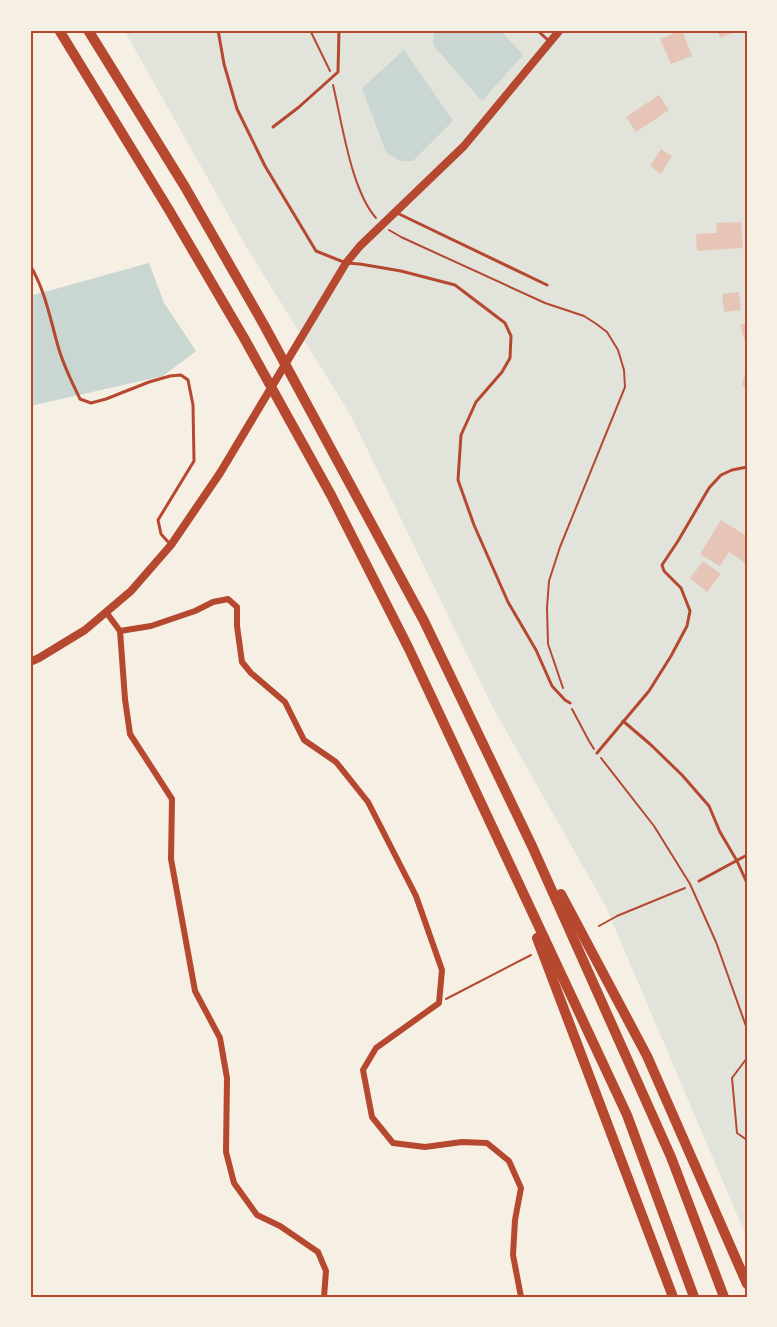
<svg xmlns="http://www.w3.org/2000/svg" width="777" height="1327" viewBox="0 0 777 1327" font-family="Montserrat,sans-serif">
<rect width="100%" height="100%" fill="#f6efe4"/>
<!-- green -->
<path fill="#e2e4dc" d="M124 30H747V1238L605 905 492 706 351 416 247 248Z"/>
<!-- water -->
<g fill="#c9d6d2">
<path d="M445 30H500L523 55 482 101 433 45 434 33Z"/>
<path d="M404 50 453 121 413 161H400L386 152 362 88Z"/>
<path d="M149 263 164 303 196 351 163 376 30 406V296Z"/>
</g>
<!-- building -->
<g fill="#e6c5b7">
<path d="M682 30 692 56 671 64 660 39Z"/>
<path d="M717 30H732L733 33 720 38Z"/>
<path d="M659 95 669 110 636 132 626 117Z"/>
<path d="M661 149 672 156 661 174 650 166Z"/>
<path d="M741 222 743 248 697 251 696 234 717 233 716 223Z"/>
<path d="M739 292 741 310 724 312 722 294Z"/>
<path d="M747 323V345H746L740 325Z"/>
<path d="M746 368H747V387L742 386Z"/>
<path d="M721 520 747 536V564L729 552 720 566 700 554Z"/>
<path d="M703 561 721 574 707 592 690 578Z"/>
</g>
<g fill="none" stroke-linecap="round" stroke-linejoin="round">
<!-- path -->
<g stroke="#b5482f" stroke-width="2">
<path d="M310 30 330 71"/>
<path d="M333 85C342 122 351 190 376 218"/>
<path d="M389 230 401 237 545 303 584 316 595 323 607 332 618 350 624 370 625 387 560 547 549 581 547 608 548 644 563 688"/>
<path d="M572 709 589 741 594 749"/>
<path d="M601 758 654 826 690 884 716 942 747 1029"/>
<path d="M599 926 617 916 685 888"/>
<path d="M446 999 531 955"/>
<path d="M747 1058 732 1078 737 1133 747 1140"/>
</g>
<!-- service -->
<g stroke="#b5482f" stroke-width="3">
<path d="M218 30 224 64 237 109 265 166 316 251 346 263 360 264 401 271 455 285 505 323 511 336 510 358 502 372 476 402 461 435 458 480 474 525 508 602 536 650 552 686 565 700 570 703"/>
<path d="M537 30 549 41"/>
<path d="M273 127 299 107 338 72 339 30"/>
<path d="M397 213 547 285"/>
<path d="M30 265C45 290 50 318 58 346 63 365 72 382 80 399L91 403 106 399 149 382 170 376 181 375 188 380 193 405 194 461 158 520 161 534 169 543"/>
<path d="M623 721 650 744 682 775 709 806 720 832 737 861 747 883"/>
<path d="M597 753 649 691 671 656 687 626 690 611 681 588 664 571 662 565 678 541 709 488 721 475 732 470 747 467"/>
<path d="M699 881 747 855"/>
</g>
<!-- minor -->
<g stroke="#b5482f" stroke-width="6">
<path d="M106 612 120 631 125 699 130 734 172 799 171 859 195 991 220 1038 227 1078 226 1152 234 1183 257 1215 280 1226 318 1252 326 1271 324 1297"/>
<path d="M120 631 151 626 195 611 213 602 228 599 237 607V626L242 662 251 673 285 702 304 740 336 762 368 802 416 896 442 970 439 1003 376 1048 363 1070 372 1117 393 1143 425 1147 462 1142 487 1143 509 1161 521 1188 515 1220 513 1255 521 1297"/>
</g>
<!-- tertiary -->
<path stroke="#b5482f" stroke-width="8" d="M30 662 39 658 85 630 131 591 171 545 220 473 346 263 360 246 464 146 560 30"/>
<!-- motorway -->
<g stroke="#b5482f" stroke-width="10">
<path d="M59 30 169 210 244 338 331 495 409 649 627 1115 694 1297"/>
<path d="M88 30 185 187 264 325 424 621 532 846 671 1157 724 1297"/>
<path d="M561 894 647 1056 747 1284"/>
<path d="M537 938 673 1297"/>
</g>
</g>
<!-- border -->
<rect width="777" height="1327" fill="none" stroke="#f6efe4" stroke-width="63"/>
<rect x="32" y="32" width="714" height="1264" fill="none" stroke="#b5482f" stroke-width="2"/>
</svg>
